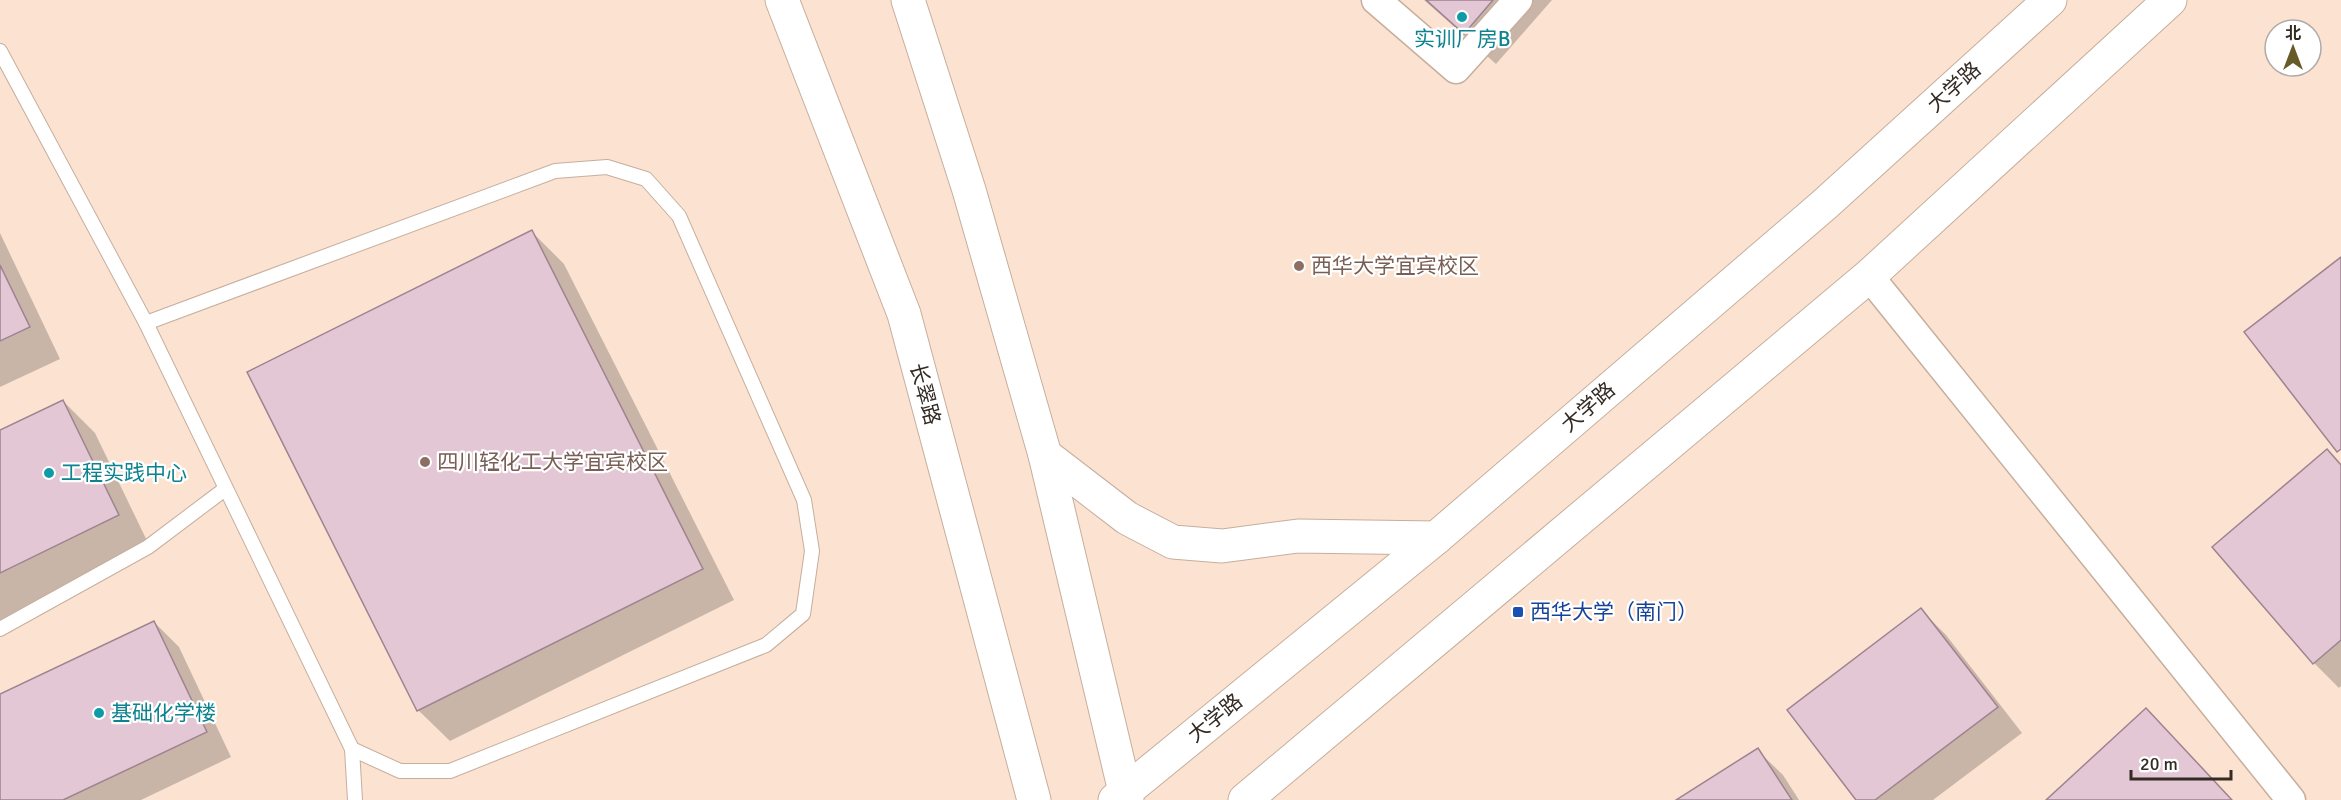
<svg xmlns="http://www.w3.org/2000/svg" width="2341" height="800" viewBox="0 0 2341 800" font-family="Signika,'Noto Sans SC',sans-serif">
<rect width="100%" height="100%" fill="#fce3d1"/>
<!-- shadow -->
<g fill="#0003">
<path d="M1424 0H1552L1496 64Z"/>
<path d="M532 232 564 264 734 600 450 741 418 710Z"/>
<path d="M0 233 60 359 0 387Z"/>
<path d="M63 401 95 433 150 547 0 620V432Z"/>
<path d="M2341 465V686L2339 688 2314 663Z"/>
<path d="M1921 610 1946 635 2022 733 1933 800H1858Z"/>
<path d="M154 622 179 647 231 757 141 800H0V695Z"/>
<path d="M1757 750 1783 775 1799 800H1679Z"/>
</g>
<!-- building -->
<g fill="#e3c7d4" stroke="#9e8390" stroke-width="1.5">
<path d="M1426 0H1493L1464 34Z"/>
<path d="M532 230 703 569 417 711 247 372Z"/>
<path d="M2341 257V449L2337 452 2244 332Z"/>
<path d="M0 265 30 327 0 341Z"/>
<path d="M63 400 119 515 0 573V430Z"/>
<path d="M2327 449 2341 465V640L2313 664 2212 547Z"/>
<path d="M1921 608 1998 707 1875 800H1856L1787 710Z"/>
<path d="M154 621 207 732 63 800H0V694Z"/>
<path d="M2146 708 2232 800H2046Z"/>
<path d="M1758 748 1792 800H1676Z"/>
</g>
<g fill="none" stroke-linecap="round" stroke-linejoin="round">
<defs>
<g id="service">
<path d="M0 51 146 323 352 749 355 800"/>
<path d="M146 323 555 171 607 167 646 179 679 216 804 500 812 551 803 614 766 645 450 771H400L352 749"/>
<path d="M0 629 148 547 225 489"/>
</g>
<g id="minor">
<path d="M1376 0 1456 69 1518 0"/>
<path d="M1869 276 2291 800"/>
</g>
<g id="secondary">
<path d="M782 0 904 314 1034 800"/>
<path d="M908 0 969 190 1045 455 1127 800"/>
<path d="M1045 455 1127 518 1173 542 1222 546 1298 536 1436 538"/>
<path d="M1115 800 1436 538 1824 205 2050 0"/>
<path d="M1245 800 1869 276 2170 0"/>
</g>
</defs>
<!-- service casing -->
<use href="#service" stroke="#c6ae9d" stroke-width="16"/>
<!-- minor casing -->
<use href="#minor" stroke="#c6ae9d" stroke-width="31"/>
<!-- secondary casing -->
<use href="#secondary" stroke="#c6ae9d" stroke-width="35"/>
<!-- service -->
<use href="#service" stroke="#fff" stroke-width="14"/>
<!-- minor -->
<use href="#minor" stroke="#fff" stroke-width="28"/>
<!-- secondary -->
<use href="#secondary" stroke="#fff" stroke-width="33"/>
</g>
<!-- markers -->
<g fill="#0f9aa8" stroke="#fff" stroke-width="2">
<circle cx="1462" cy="17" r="6"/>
<circle cx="49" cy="473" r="6"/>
<circle cx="99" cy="713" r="6"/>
</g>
<g fill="#8d6e63" stroke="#fff" stroke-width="2">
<circle cx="1299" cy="266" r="6"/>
<circle cx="425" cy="462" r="6"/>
</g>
<rect fill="#1a4fb4" stroke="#fff" stroke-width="2" x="1512" y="606" width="12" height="12" rx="3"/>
<g text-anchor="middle" stroke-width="4.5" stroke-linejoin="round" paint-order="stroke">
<!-- culture labels -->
<g font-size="21" fill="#0d838f" stroke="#fff" text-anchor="start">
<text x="1462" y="46" text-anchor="middle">实训厂房B</text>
<text x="61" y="480">工程实践中心</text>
<text x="111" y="720">基础化学楼</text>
</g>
<!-- street labels -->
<g font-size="21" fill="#342b24" stroke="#fff">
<text transform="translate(1954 87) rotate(-42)" y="7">大学路</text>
<text transform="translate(925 394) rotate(75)" y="7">长翠路</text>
<text transform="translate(1588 407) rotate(-41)" y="7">大学路</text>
<text transform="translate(1215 718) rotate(-39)" y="7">大学路</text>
</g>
<!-- education labels -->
<g font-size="21" fill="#785e54" stroke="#fff" text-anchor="start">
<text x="1311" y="273">西华大学宜宾校区</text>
<text x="437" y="469">四川轻化工大学宜宾校区</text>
</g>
<!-- transit labels -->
<g font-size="21" fill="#164399" stroke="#fff" text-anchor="start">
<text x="1530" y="619">西华大学（南门）</text>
</g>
</g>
<!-- north arrow -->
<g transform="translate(2293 48)"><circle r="28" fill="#ffffff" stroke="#aeaaa7" stroke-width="1.5"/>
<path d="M0-4.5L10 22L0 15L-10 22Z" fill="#675c29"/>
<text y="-9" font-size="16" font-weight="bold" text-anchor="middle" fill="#342b24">北</text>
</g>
<!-- scale -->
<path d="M2131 770v9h100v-9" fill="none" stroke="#342b24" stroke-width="3"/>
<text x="2140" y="770" font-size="18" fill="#342b24" stroke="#ffffff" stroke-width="4.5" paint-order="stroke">20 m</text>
</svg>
